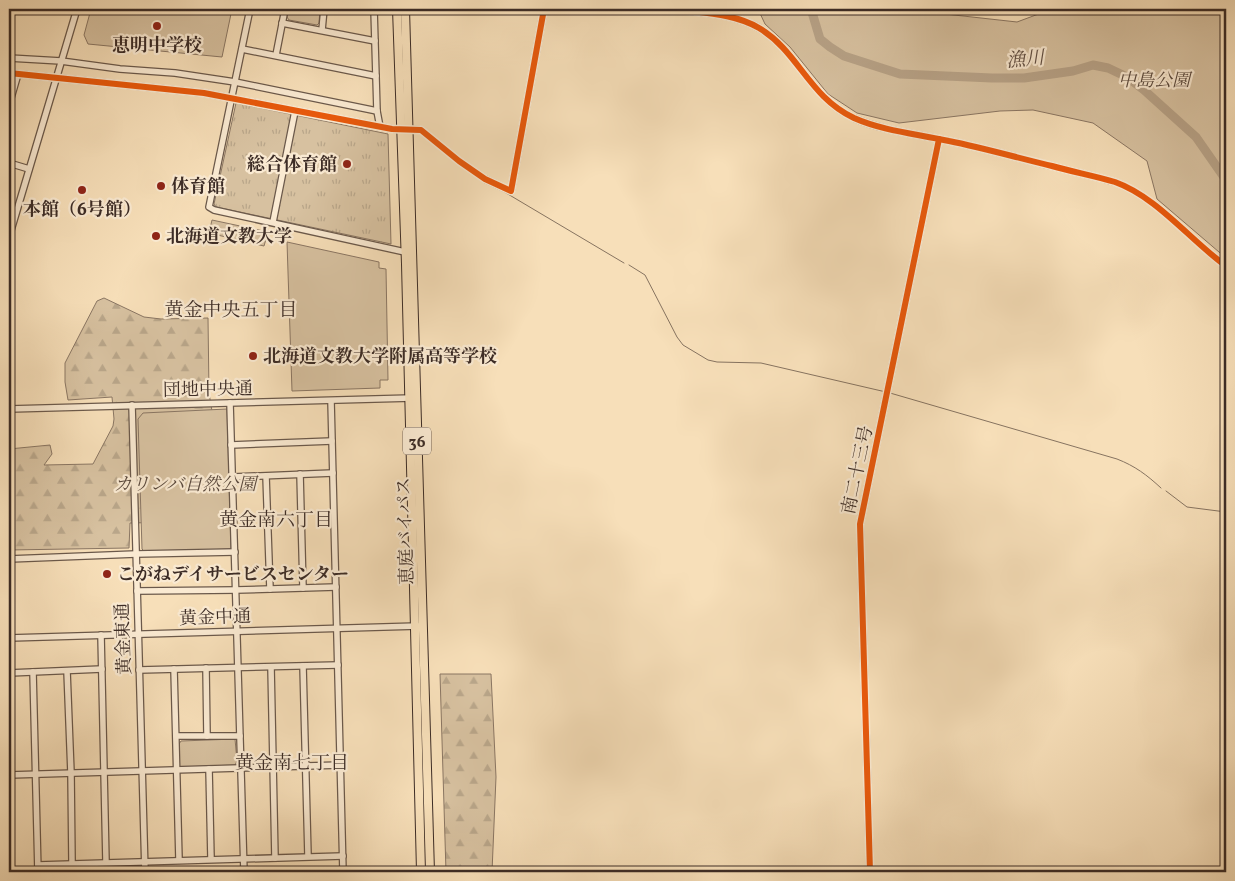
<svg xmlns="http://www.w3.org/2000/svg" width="1235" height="881" viewBox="0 0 1235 881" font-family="Vollkorn,'Noto Serif JP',serif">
<defs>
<pattern id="grass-tufts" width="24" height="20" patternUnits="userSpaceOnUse" patternTransform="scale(1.25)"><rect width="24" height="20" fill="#d7c1a0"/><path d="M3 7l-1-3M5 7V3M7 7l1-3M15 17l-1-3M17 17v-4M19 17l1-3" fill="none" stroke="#b9a68a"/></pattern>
<pattern id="forest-firs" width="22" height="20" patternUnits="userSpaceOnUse" patternTransform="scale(1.25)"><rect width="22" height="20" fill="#d7c1a0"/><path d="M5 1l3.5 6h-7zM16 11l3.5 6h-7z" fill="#b9a68a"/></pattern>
</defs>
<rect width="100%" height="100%" fill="#f7dfb9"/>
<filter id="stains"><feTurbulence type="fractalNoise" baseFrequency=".004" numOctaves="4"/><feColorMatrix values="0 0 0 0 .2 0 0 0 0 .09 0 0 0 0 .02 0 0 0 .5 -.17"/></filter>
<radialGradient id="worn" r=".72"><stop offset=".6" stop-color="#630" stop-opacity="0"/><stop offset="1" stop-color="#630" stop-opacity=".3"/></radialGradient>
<!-- grass -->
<path fill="url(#grass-tufts)" stroke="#8a7663" d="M236 103 388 134 391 244 216 207 214 204Z"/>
<!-- forest -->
<g fill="url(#forest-firs)" stroke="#8a7663">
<path d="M104 298 144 317 161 319 208 318 209 393 212 411 176 522 130 523 129 548 9 550V449L50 445 52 454 44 465 93 464 113 426 114 419 112 397 68 400 65 382V363L97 301Z"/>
<path d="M440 674H491L496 777 492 872H446Z"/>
</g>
<!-- park -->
<g fill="#d7c1a0" stroke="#8a7663">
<path d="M91 9H232L222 57 88 44 84 35Z"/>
<path d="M288 9H320L319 23 317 25 289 20 287 17Z"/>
<path d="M758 9H913L918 11 1017 22 1052 9H1226V258L1157 199 1147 161 1093 123 1033 110 1000 111 899 123 857 113 828 94 790 47 765 24Z"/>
<path d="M212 220 268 232 264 246 209 233Z"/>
<path d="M287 242 379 262V268L386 269 388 380H380V388L292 391Z"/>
<path d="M227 409 231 549 145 552 142 549 138 419 143 413Z"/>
<path d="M235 739 237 761 235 765 181 767 179 765V744L181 741Z"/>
</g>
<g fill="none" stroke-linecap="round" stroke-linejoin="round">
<!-- stream -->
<g stroke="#867360" stroke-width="1">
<path d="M430 141 435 145"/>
<path d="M496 187 624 263"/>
<path d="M629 265 645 275 677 337 683 345 708 360 717 362 761 363 886 392"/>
<path d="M890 393 1117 459C1135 466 1147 475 1161 488"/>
<path d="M1166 491 1187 507 1226 512"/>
</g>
<!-- river -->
<path stroke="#b7a287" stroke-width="9" d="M811 9 820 39 830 47 844 56 900 74 992 78H1024L1073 71 1093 65 1108 68 1127 77 1144 90 1196 137 1226 180"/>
<defs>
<g id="minor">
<path d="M250 9 209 207 214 210 405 252"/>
<path d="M374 9 377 111 380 127"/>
<path d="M674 9C701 13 734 13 759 28 799 52 808 96 854 118 883 131 918 134 949 141 984 148 1018 158 1052 166 1073 172 1095 176 1115 182 1157 197 1190 240 1226 266"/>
<path d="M282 23 375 41"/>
<path d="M322 30 324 9"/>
<path d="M242 49 376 76"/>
<path d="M276 55 285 9"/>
<path d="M9 58 61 61 120 69 175 73 235 82 377 111"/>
<path d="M9 73 204 93 392 129 421 130 459 161 485 179 511 191 544 9"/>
<path d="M9 105 18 74"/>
<path d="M9 163 29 169"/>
<path d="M273 222 295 111"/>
<path d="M9 237 77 9"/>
<path d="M331 401 343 872"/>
<path d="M230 403 244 872"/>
<path d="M132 405 145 872"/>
<path d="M9 409 412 398"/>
<path d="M231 445 332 441"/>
<path d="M300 474 303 588"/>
<path d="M266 476 270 589"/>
<path d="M233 477 333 473"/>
<path d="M9 559 136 554 235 552"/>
<path d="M137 591 236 590 336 587"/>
<path d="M101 635 106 862"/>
<path d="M9 638 418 626"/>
<path d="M303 666 308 856"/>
<path d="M271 667 275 858"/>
<path d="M206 668 207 736"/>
<path d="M174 669 179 860"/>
<path d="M139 670 338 665"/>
<path d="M67 671 71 773 72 863"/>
<path d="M33 672 38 872"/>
<path d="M9 673 102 669"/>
<path d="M176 736H240"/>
<path d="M209 769 211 859"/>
<path d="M9 775 341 765"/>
<path d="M38 865 343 856"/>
<path d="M870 872 860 524 939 139"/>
</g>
<g id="highway">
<path d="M397 9 406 264 421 872"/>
<path d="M405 9 430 872"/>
</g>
</defs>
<!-- minor casing -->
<use href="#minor" stroke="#6b594b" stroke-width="8"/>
<!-- highway casing -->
<use href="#highway" stroke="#3c2c26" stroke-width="10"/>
<!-- minor -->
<use href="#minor" stroke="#faead2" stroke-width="5.5"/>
<!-- highway -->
<use href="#highway" stroke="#f7dfb9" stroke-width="8"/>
<defs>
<g id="cycleway">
<path d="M674 9C701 13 734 13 759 28 799 52 808 96 854 118 883 131 918 134 949 141 984 148 1018 158 1052 166 1073 172 1095 176 1115 182 1157 197 1190 240 1226 266"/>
<path d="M9 73 204 93 392 129 421 130 459 161 485 179 511 191 544 9"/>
<path d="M870 872 860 524 939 139"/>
</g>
</defs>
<!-- cycleway casing -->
<use href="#cycleway" stroke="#faead2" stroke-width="9"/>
<!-- cycleway -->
<use href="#cycleway" stroke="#e8590c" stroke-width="6"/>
</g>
<!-- markers -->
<g fill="#8f2418" stroke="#faead2" stroke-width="2">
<circle cx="157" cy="26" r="5"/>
<circle cx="347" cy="164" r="5"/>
<circle cx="161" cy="186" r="5"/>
<circle cx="82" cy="190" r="5"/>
<circle cx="156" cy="236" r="5"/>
<circle cx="253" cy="356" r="5"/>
<circle cx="107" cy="574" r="5"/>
</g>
<g text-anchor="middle" stroke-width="4.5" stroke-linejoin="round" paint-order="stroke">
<!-- shield labels -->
<rect fill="#faead2" stroke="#75655a" stroke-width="1" x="403" y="427.5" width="28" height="27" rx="4"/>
<g font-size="16" font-weight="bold" fill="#3c2c26">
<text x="417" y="447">36</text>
</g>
<!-- poi labels -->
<g font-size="18" font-weight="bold" fill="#3c2c26" stroke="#faead2" text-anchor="start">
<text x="157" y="51" text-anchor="middle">恵明中学校</text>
<text x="337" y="170" text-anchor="end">総合体育館</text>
<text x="171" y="192">体育館</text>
<text x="82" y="215" text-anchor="middle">本館（6号館）</text>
<text x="166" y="242">北海道文教大学</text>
<text x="263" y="362">北海道文教大学附属高等学校</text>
<text x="117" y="580">こがねデイサービスセンター</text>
</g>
<!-- park labels -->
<g font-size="18" font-style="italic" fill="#5b4a3e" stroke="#faead2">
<text x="1154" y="86">中島公園</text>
<text x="185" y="490">カリンバ自然公園</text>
</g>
<!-- street labels -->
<g font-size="18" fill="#3c2c26" stroke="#faead2">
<text transform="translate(208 389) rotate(-1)" y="6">団地中央通</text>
<text transform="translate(857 470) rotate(-78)" y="6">南二十三号</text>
<text transform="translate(405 531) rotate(-92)" y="6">恵庭バイパス</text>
<text transform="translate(215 617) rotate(-2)" y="6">黄金中通</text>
<text transform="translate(123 639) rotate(-92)" y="6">黄金東通</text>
</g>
<!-- water labels -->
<g font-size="19" font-style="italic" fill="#614f43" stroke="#faead2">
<text transform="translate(1025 58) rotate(-5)" y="7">漁川</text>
</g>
<!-- neighbourhood labels -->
<g font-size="19" fill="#3c2c26" stroke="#faead2">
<text x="231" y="316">黄金中央五丁目</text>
<text x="276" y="526">黄金南六丁目</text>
<text x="292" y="769">黄金南七丁目</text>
</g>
</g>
<!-- margin -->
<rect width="1235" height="881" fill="none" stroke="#f7dfb9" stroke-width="30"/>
<rect x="10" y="10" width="1215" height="861" fill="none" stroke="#3c2c26" stroke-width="2.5"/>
<rect x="15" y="15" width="1205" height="851" fill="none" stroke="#3c2c26"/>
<rect width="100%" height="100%" filter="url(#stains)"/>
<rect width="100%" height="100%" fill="url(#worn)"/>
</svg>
